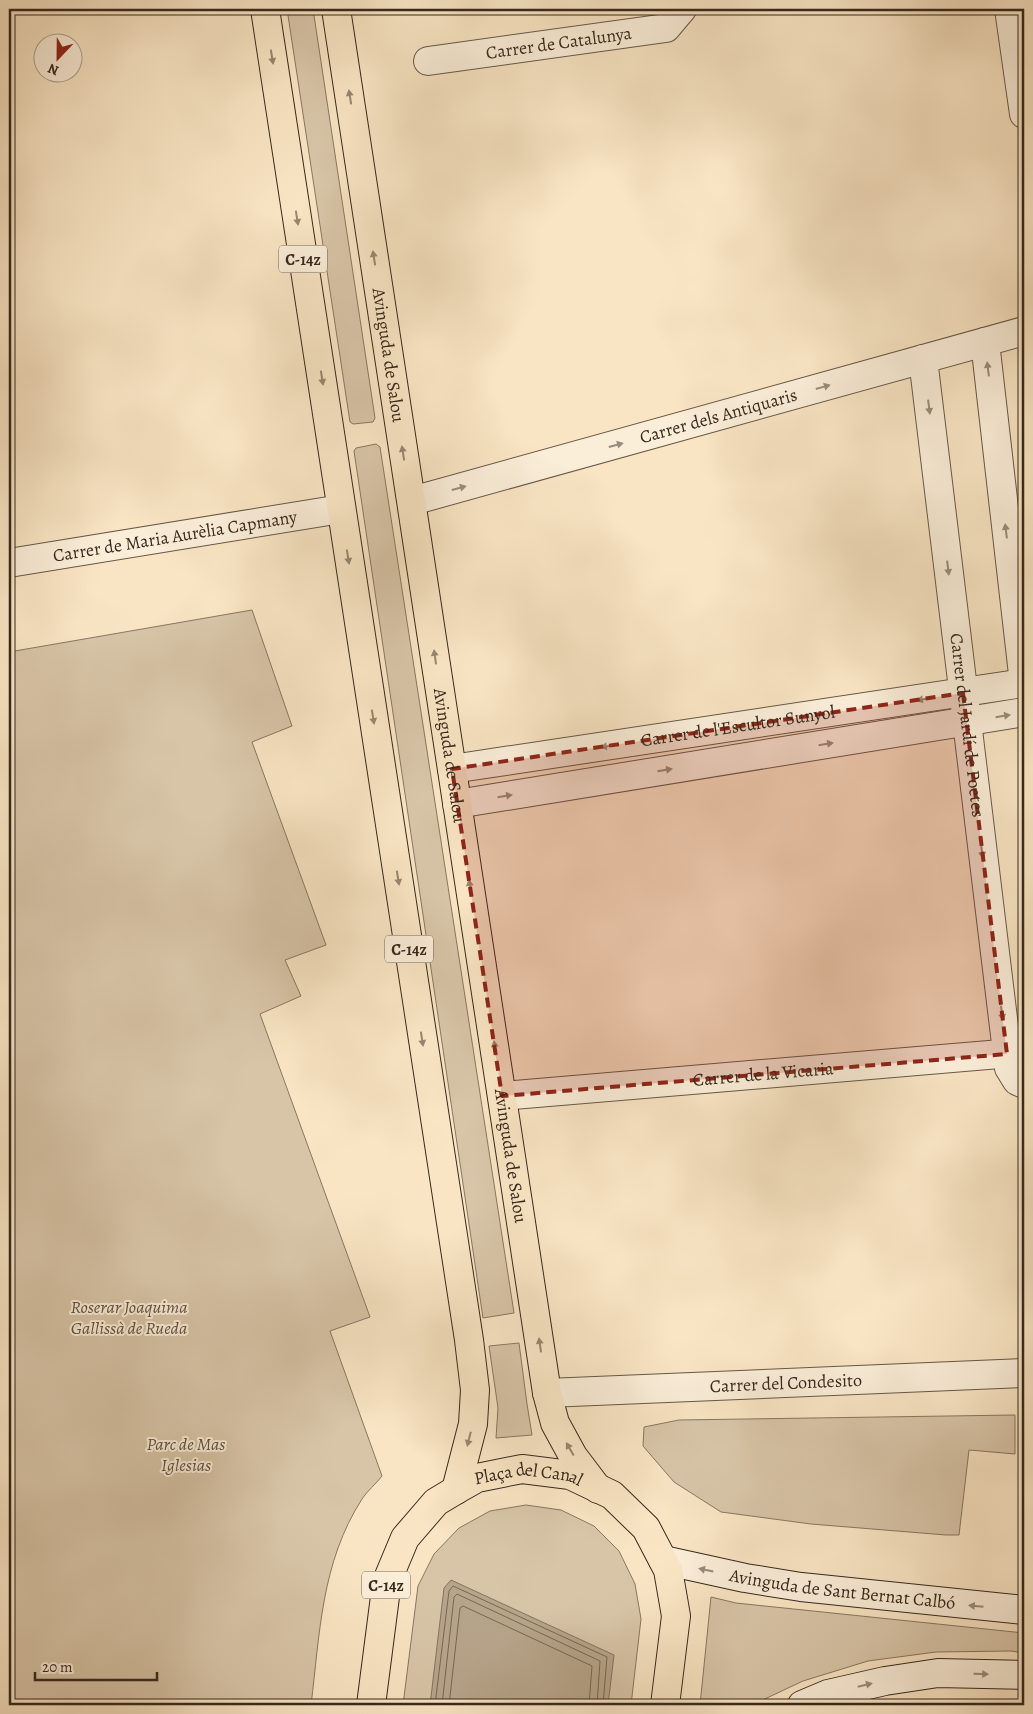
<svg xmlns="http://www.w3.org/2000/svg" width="1033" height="1714" viewBox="0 0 1033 1714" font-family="Alegreya,serif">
<rect width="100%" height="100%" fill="#f9e5c4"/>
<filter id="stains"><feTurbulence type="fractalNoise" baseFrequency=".004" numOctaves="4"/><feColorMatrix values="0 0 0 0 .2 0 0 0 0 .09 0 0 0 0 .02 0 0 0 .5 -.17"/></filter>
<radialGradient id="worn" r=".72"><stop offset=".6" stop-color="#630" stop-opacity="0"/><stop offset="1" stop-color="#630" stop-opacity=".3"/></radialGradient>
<!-- green -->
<g fill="#d8c5a8" stroke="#887762">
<path d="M287 9H313L375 418 373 422 353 424 350 422Z"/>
<path d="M376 444 380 447 514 1313 483 1318 354 451 356 448Z"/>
<path d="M252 610 292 726 252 742 326 945 285 960 301 996 260 1014 370 1317 330 1331 382 1476C376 1484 367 1491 362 1499 321 1563 320 1633 311 1705H9V652Z"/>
<path d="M519 1343 527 1404 532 1435 496 1438 498 1408 489 1346Z"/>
<path d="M1015 1415V1454L969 1450 959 1535H946L811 1524 721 1512 674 1482 643 1446 644 1427 679 1420Z"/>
<path d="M526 1505 561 1510 594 1526 619 1551 635 1584 641 1619 631 1705H403L418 1586 434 1554 459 1528 490 1511Z"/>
<path d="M711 1597 736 1603 1024 1633V1653L1011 1651 936 1652 868 1661 803 1681 752 1705H700Z"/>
</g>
<!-- water -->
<path fill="#b7a58b" stroke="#84735f" d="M451 1580 614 1655 608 1705H430L444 1588Z"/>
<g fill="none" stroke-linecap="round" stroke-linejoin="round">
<!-- shore -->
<g stroke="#776754" stroke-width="1">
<path d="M435 1705 449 1591 453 1586 607 1657 603 1705"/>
<path d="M442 1705 454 1597 457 1594 600 1661 597 1705"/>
<path d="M449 1705 460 1608 463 1606 592 1666 589 1705"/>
</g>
<defs>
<g id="street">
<path d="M1009 9 1024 114"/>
<path id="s1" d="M428 61 666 28 682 9"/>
<path d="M985 342 1024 683"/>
<path id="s2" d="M923 359 1009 1068 1017 1081 1024 1084"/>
<path id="s3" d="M412 501 1024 331"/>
<path id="s4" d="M9 563 341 509"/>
<path id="s5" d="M452 769 1024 683"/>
<path d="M457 804 1024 712"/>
<path id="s6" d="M502 1096 1024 1052"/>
<path id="s7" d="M547 1393 1024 1373"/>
</g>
<g id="secondary">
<path id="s8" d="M663 1560 745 1578 801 1587 1024 1610"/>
<path d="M802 1705 828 1694 885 1681 938 1673 1024 1675"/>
</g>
<g id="primary">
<path d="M265 9 469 1340 475 1390 473 1424 456 1490"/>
<path id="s9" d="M336 9 547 1393 555 1423 573 1456 598 1489"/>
<path id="s10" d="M371 1705 387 1581 405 1538 436 1502 456 1490 477 1478 522 1469 570 1475 612 1495 646 1528 668 1570 676 1616 665 1705"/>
</g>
</defs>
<!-- street casing -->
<use href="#street" stroke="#685847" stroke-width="30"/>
<!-- secondary casing -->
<use href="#secondary" stroke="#37291d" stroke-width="30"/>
<!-- primary casing -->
<use href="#primary" stroke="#37291d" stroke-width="30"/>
<!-- street -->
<use href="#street" stroke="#fbeed9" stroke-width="28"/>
<!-- secondary -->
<use href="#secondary" stroke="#fbeed9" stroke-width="28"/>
<!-- primary -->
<use href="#primary" stroke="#f9e5c4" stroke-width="28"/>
</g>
<!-- one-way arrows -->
<defs><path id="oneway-solid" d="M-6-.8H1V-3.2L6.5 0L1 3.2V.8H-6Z" transform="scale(1.25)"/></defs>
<g fill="#988770">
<use href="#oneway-solid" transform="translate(272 57) rotate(81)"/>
<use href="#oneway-solid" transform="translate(350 97) rotate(-99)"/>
<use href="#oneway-solid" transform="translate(297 218) rotate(81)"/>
<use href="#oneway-solid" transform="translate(374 258) rotate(-99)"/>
<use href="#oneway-solid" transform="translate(322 378) rotate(81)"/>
<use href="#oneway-solid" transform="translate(403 453) rotate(-99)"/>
<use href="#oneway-solid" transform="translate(348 557) rotate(81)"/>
<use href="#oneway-solid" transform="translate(435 657) rotate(-98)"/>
<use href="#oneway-solid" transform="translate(373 717) rotate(81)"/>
<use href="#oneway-solid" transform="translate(398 878) rotate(81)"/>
<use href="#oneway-solid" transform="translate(470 887) rotate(-99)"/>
<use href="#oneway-solid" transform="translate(422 1039) rotate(81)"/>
<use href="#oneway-solid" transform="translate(495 1048) rotate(-99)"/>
<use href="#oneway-solid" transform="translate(540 1345) rotate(-98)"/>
<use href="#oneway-solid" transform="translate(469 1439) rotate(104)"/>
<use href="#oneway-solid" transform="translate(570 1449) rotate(-120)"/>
</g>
<g fill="#998c7b">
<use href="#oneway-solid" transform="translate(988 369) rotate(-97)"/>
<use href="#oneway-solid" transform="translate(823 387) rotate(-16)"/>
<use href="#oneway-solid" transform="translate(929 407) rotate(83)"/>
<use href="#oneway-solid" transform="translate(616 445) rotate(-15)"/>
<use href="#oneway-solid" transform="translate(459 488) rotate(-15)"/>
<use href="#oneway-solid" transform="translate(1006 531) rotate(-97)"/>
<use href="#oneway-solid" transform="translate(948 568) rotate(83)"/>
<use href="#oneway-solid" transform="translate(924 699) rotate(172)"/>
<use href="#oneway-solid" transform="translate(1003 716) rotate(-9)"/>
<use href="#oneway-solid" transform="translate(826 744) rotate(-9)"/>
<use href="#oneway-solid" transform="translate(608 746) rotate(172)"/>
<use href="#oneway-solid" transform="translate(665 770) rotate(-9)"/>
<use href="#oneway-solid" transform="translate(505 796) rotate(-9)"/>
<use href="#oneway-solid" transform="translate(982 851) rotate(83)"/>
<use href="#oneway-solid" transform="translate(1002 1013) rotate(83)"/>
<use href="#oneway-solid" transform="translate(706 1570) rotate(-168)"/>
<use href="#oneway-solid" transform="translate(976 1606) rotate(-175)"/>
<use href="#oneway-solid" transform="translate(981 1674) rotate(1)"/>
<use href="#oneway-solid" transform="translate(865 1685) rotate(-13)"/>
</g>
<!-- marked area -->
<path fill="#8f2418" fill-opacity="0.2" stroke="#8f2418" stroke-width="4" stroke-dasharray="10 6" stroke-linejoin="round" d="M963 693 1007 1054 502 1096 452 769Z"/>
<g text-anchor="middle" stroke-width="4" stroke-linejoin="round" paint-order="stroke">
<!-- shield labels -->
<g fill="#fbeed9" stroke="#726455" stroke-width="1">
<rect x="279" y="245.5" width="48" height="27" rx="4"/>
<rect x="385" y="935.5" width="48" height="27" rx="4"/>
<rect x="362" y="1571.5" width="48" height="27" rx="4"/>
</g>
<g font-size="16" font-weight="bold" fill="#37291d">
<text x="303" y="265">C-14z</text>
<text x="409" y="955">C-14z</text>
<text x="386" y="1591">C-14z</text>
</g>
<!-- street labels -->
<g font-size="18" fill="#37291d" stroke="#fbeed9">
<text dy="6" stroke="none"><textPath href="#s1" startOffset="132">Carrer de Catalunya</textPath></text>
<text dy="6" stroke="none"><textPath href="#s9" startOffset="350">Avinguda de Salou</textPath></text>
<text dy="6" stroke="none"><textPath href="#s3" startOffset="318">Carrer dels Antiquaris</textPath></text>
<text dy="6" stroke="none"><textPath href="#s4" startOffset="168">Carrer de Maria Aurèlia Capmany</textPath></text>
<text dy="6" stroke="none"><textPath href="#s2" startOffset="369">Carrer del Jardí de Poetes</textPath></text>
<text dy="6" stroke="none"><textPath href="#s5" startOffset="289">Carrer de l'Escultor Sunyol</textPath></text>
<text dy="6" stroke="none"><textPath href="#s9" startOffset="755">Avinguda de Salou</textPath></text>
<text dy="6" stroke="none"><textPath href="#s6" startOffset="262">Carrer de la Vicaria</textPath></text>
<text dy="6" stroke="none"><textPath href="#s9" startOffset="1160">Avinguda de Salou</textPath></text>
<text dy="6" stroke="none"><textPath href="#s7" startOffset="239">Carrer del Condesito</textPath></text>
<text dy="6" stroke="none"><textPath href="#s10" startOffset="319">Plaça del Canal</textPath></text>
<text dy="6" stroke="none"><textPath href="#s8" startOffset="182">Avinguda de Sant Bernat Calbó</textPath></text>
</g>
<!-- park labels -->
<g font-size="18" font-style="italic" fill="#5f5040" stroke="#fbeed9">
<text x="129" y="1313">Roserar Joaquima<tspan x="129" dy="21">Gallissà de Rueda</tspan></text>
<text x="186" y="1450">Parc de Mas<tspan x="186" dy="21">Iglesias</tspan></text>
</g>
</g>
<!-- margin -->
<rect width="1033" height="1714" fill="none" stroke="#f9e5c4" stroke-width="30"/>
<rect x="10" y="10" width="1013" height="1694" fill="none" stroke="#37291d" stroke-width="2.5"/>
<rect x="15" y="15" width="1003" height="1684" fill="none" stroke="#37291d"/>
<!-- north arrow -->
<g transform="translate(58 58) rotate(202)"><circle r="24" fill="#fbeed9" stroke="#ad9f8e"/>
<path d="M0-4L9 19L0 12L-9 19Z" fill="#8f2418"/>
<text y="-8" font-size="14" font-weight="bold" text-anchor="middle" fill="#37291d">N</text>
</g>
<!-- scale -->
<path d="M35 1672v8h122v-8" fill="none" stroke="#37291d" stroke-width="2.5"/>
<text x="42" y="1672" font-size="15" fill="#37291d" stroke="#fbeed9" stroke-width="4" paint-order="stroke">20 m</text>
<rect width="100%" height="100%" filter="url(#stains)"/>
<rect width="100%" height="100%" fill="url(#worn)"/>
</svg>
